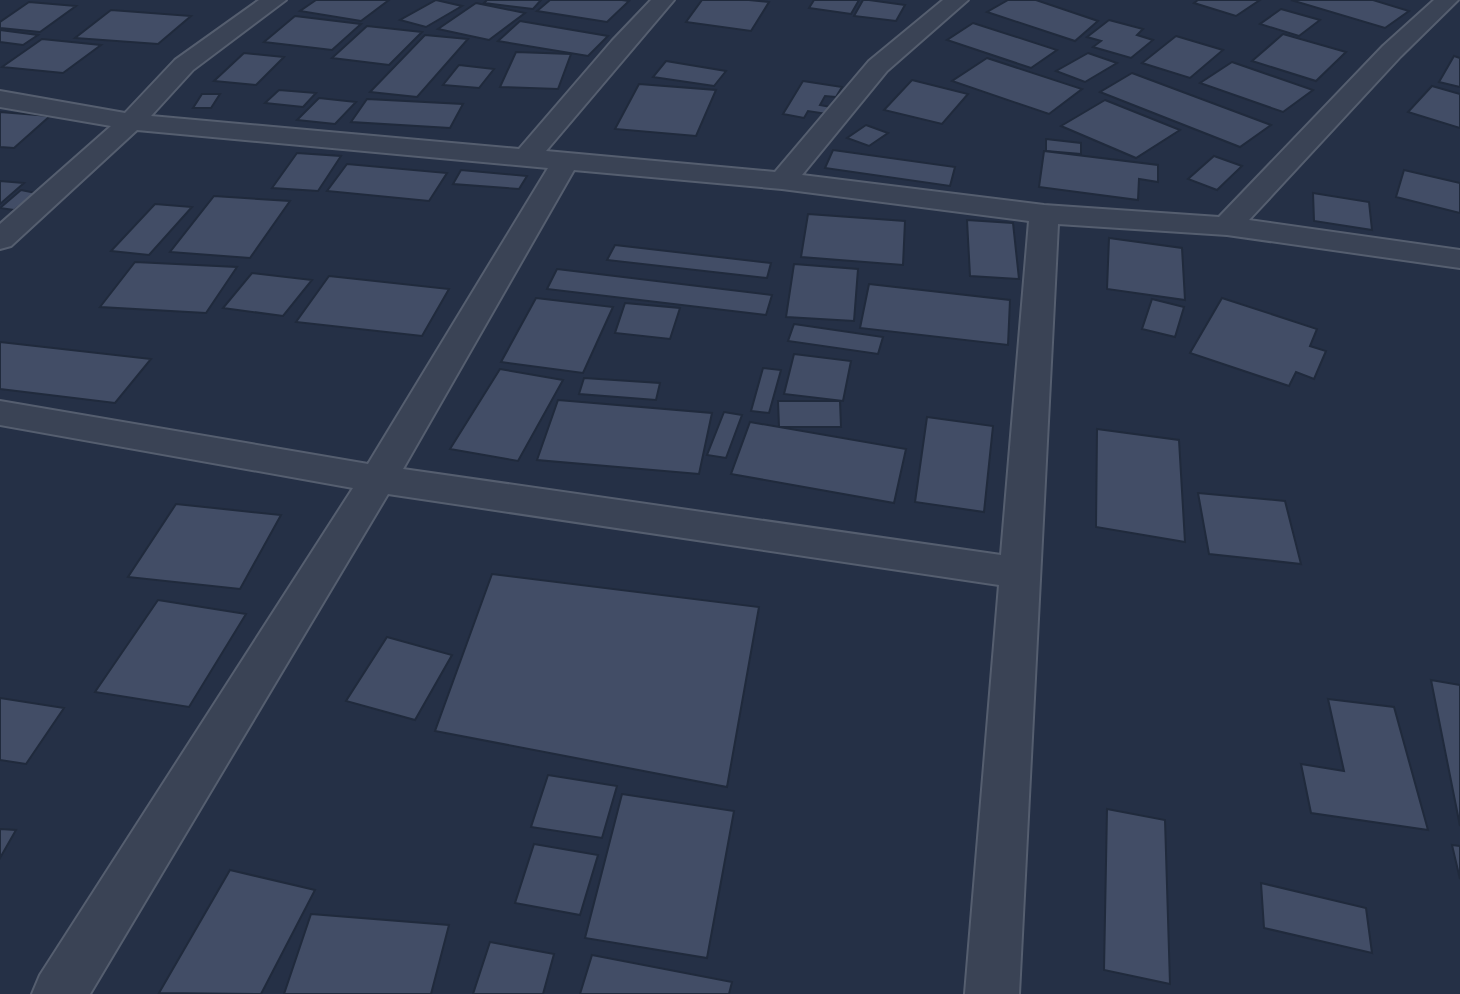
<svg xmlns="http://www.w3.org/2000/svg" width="1460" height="994" viewBox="0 0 1460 994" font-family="'PT Sans Narrow',sans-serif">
<rect width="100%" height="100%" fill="#253046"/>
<!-- building -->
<g fill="#424d66" stroke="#202a3c" stroke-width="2">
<path d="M316 0H389L361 21 300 11Z"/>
<path d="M436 0 462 6 426 27 400 20Z"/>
<path d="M487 0H541L533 9 484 3Z"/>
<path d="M550 0H622L629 1 607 22 537 11Z"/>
<path d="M702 0H749L769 2 751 31 686 22Z"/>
<path d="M814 0H859L851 14 809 8Z"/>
<path d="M863 0H869L905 5 896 21 854 16Z"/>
<path d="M1008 0H1036L1098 21 1075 41 987 12Z"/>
<path d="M1198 0H1260L1236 16 1194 3Z"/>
<path d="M1291 0H1373L1409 11 1385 28Z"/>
<path d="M29 2 76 6 40 32 0 28V22Z"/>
<path d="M476 3 525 13 489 40 438 29Z"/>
<path d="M1281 9 1320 20 1299 36 1260 24Z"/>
<path d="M111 10 191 16 158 44 75 38Z"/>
<path d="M295 16 361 24 332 50 264 42Z"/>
<path d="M1109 20 1143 29 1137 35 1153 40 1131 58 1093 47 1101 41 1087 37Z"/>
<path d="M520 21 608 36 588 56 498 41Z"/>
<path d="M973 23 1057 50 1031 68 947 40Z"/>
<path d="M367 26 422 32 389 65 332 58Z"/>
<path d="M0 30 38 35 23 45 0 42Z"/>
<path d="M1283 34 1346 52 1316 81 1252 61Z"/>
<path d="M425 35 468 39 417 97 370 92Z"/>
<path d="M1176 36 1223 50 1190 78 1142 63Z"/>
<path d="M42 39 101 45 63 73 2 67Z"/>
<path d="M516 52 571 54 558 89 500 87Z"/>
<path d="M244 53 284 57 256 85 214 81Z"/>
<path d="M1088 53 1117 63 1085 82 1056 71Z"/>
<path d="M1454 56 1460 58V87L1439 82Z"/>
<path d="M987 58 1082 89 1049 114 952 81Z"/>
<path d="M666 61 726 71 714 86 653 77Z"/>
<path d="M1232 62 1313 90 1283 112 1200 83Z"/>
<path d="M459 65 494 69 479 88 443 85Z"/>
<path d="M1132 73 1271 125 1240 147 1100 92Z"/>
<path d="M912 80 968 94 942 124 884 110Z"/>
<path d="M803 81 842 87 836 97 825 96 820 105 831 107 827 114 808 111 804 118 783 114Z"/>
<path d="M639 84 716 90 696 136 615 129Z"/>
<path d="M1432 86 1460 94V128L1408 112Z"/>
<path d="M279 90 316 93 303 107 265 103Z"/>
<path d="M202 94H220L211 108H193Z"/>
<path d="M319 98 356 102 335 124 297 120Z"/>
<path d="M367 99 463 104 450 128 351 122Z"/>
<path d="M1105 100 1180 130 1136 158 1061 126Z"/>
<path d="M0 112 50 116 14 148 0 147Z"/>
<path d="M866 125 888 133 869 146 847 138Z"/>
<path d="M1046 139 1081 143V154L1046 151Z"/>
<path d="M833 150 955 167 950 186 825 168Z"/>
<path d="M1044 151 1158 165V182L1139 179 1138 200 1039 187Z"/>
<path d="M297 153 341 156 318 191 272 188Z"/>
<path d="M1214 156 1242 166 1217 190 1188 179Z"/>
<path d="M347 164 447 173 429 201 327 191Z"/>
<path d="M461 170 527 176 519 189 453 184Z"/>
<path d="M1404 170 1460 183V213L1396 197Z"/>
<path d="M0 181 24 183 0 204Z"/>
<path d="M21 190 36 193 14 210 0 208Z"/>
<path d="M1313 193 1369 202 1372 230 1314 221Z"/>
<path d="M214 196 290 201 250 258 170 252Z"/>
<path d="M155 204 192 207 149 255 111 251Z"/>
<path d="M808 214 905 221 903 265 801 257Z"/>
<path d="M967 220 1013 223 1019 279 970 276Z"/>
<path d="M1109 238 1182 248 1185 300 1107 289Z"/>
<path d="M615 245 771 263 767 278 607 260Z"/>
<path d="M135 262 237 267 206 313 100 307Z"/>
<path d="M794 264 858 269 854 321 786 317Z"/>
<path d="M557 269 772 295 766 315 547 289Z"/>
<path d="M252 273 312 280 283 316 223 308Z"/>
<path d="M329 276 449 289 422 336 296 322Z"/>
<path d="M869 284 1010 300 1008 345 860 328Z"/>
<path d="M536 298 613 307 583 373 501 362Z"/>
<path d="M1222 298 1317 329 1310 346 1326 351 1314 379 1296 372 1289 386 1190 353Z"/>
<path d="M1152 299 1184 307 1175 337 1142 329Z"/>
<path d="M625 303 680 308 670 339 615 333Z"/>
<path d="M794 324 883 337 878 354 788 341Z"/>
<path d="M0 342 151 359 115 403 0 389Z"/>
<path d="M794 354 851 361 843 401 784 394Z"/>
<path d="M763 368 781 370 769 413 751 411Z"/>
<path d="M500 369 563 380 518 461 450 449Z"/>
<path d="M584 378 660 383 656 400 579 394Z"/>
<path d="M558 400 712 413 699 474 537 460Z"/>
<path d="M778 401H840L841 427H779Z"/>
<path d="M724 412 742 415 726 458 707 455Z"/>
<path d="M927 417 993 426 984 512 915 502Z"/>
<path d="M750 422 906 449 894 503 731 474Z"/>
<path d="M1097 429 1179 440 1185 542 1096 527Z"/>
<path d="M1198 493 1285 501 1301 564 1209 554Z"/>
<path d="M176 504 281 515 240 589 128 577Z"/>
<path d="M492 574 759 607 727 787 435 731Z"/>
<path d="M158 600 246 614 189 707 95 692Z"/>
<path d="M387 637 452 655 415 720 346 701Z"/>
<path d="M1431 680 1460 685V826Z"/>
<path d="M0 698 64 708 26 764 0 760Z"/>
<path d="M1328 699 1394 707 1428 830 1311 813 1301 764 1344 771Z"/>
<path d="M548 775 617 786 602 838 531 827Z"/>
<path d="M622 794 734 811 707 958 585 938Z"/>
<path d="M1107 809 1165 820 1170 984 1104 970Z"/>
<path d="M0 829 16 830 0 858Z"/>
<path d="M534 844 598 855 580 915 515 903Z"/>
<path d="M1452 845 1460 846V879Z"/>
<path d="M230 870 315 890 261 994 159 993Z"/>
<path d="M1261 883 1366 908 1372 953 1264 928Z"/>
<path d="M311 914 449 925 431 994H284Z"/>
<path d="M490 942 554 954 543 994H473Z"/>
<path d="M592 955 732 982 729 994H580Z"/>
</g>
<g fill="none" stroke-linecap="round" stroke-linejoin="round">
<defs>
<path id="minor" d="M259 0H286L193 70 151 116 519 149 612 41 651 0H674L546 151 775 172 869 61 943 0H968L887 71 802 175 1044 205 1219 217 1383 46 1434 0H1458L1401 56 1249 220 1460 250V268L1227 235 1058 224 1019 994H965L999 585 388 494 90 994H32L40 975 353 488 0 425V401L368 464 548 168 137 130 11 246 0 249V224L111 126 0 107V91L125 113 175 60ZM574 170 782 189 1029 221 1001 555 403 469Z"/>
</defs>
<!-- minor casing -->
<use href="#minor" stroke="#555e6f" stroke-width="4"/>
<!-- minor -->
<use href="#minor" fill="#3a4355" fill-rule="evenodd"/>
</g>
</svg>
